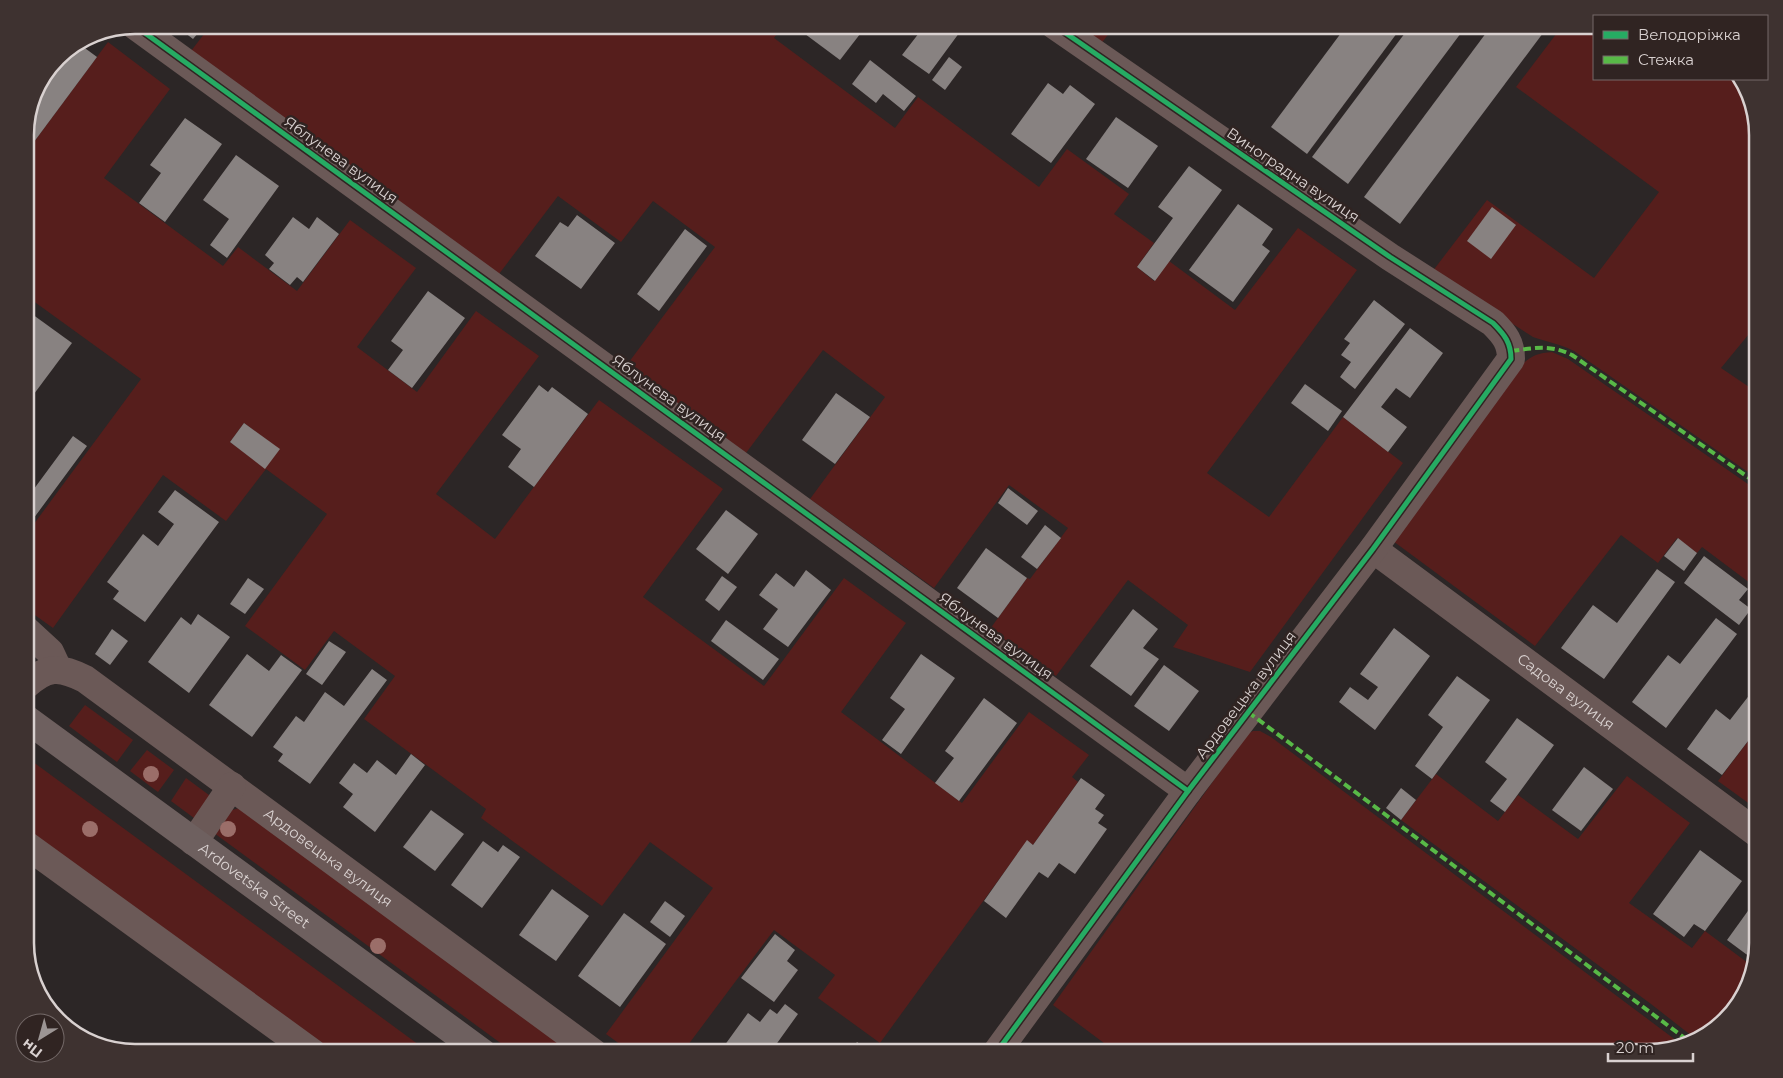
<svg xmlns="http://www.w3.org/2000/svg" width="1783" height="1078" viewBox="0 0 1783 1078" font-family="Montserrat,sans-serif">
<rect width="100%" height="100%" fill="#2c2626"/>
<!-- green -->
<g fill="#561e1c" fill-rule="evenodd">
<path d="M211 25H783L774 38 895 128 918 97 1039 187 1067 149 1129 194 1114 214 1154 243 1137 267 1154 281 1169 261 1235 310 1298 228 1357 270 1207 473 1269 517 1343 417 1403 463 1250 672 1173 647 1188 625 1128 580 1056 676 990 629 1027 578 1030 579 1068 528 1009 485 934 588 810 499 885 397 823 350 746 453 626 366 715 247 653 201 621 242 558 196 499 274 191 51Z"/>
<path d="M1074 25H1115L1101 44Z"/>
<path d="M1563 25H1594V79L1743 80 1758 128V323L1721 368 1758 393V479L1574 351C1560 344 1547 342 1533 337L1432 272 1487 200 1594 278 1659 192 1516 87Z"/>
<path d="M108 42 170 89 104 178 223 266 238 247 297 291 350 220 416 268 357 347 417 392 476 311 539 356 436 494 495 539 599 400 723 489 643 597 764 686 844 578 906 623 841 712 962 803 1029 712 1089 755 1072 777 1078 782 1033 845 1027 841 880 1043 818 998 835 975 774 930 682 1053H632L606 1034 713 888 650 842 602 906 481 818 486 809 364 719 395 676 334 631 305 670 245 626 327 514 266 469 226 521 163 475 53 628 25 608V536L141 379 25 295V154ZM244 423 279 449 265 468 230 442Z"/>
<path d="M1552 352 1568 359 1758 491V589L1702 547 1697 553 1677 538 1658 563 1621 535 1535 646 1393 541 1518 368C1530 357 1535 353 1552 352Z"/>
<path d="M85 705 133 740 117 762 69 726Z"/>
<path d="M1758 728V810L1718 781Z"/>
<path d="M1253 731H1260L1271 737 1681 1044 1648 1053H1110L1112 1049 1053 1005 1247 734Z"/>
<path d="M147 750 174 770 158 792 130 771Z"/>
<path d="M25 756 430 1053H332L25 830Z"/>
<path d="M1436 774 1498 821 1518 795 1578 839 1627 776 1690 823 1629 903 1692 948 1705 931 1752 966 1743 998 1703 1038 1697 1040 1651 1004 1401 820Z"/>
<path d="M186 778 213 798 198 821 171 801Z"/>
<path d="M239 808 562 1041 553 1053H514L214 833 232 810Z"/>
</g>
<!-- building -->
<g fill="#888281">
<path d="M175 25H205L193 39Z"/>
<path d="M812 25H867L840 60 805 34Z"/>
<path d="M907 25H965L929 74 902 55 919 33Z"/>
<path d="M1347 25H1403L1307 154 1271 127Z"/>
<path d="M1411 25H1467L1348 184 1312 157Z"/>
<path d="M1492 25H1549L1400 224 1364 197Z"/>
<path d="M78 43 97 57 25 154V128L33 93 57 57Z"/>
<path d="M949 57 962 67 945 90 932 80Z"/>
<path d="M870 60 916 96 904 111 883 94 876 103 852 84Z"/>
<path d="M1048 83 1063 94 1070 85 1095 104 1051 163 1011 134Z"/>
<path d="M1116 117 1158 146 1128 188 1086 159Z"/>
<path d="M185 118 222 144 165 222 139 203 161 173 150 165Z"/>
<path d="M236 155 279 186 227 258 210 245 229 219 203 200Z"/>
<path d="M1189 166 1222 190 1155 281 1137 267 1173 218 1158 207Z"/>
<path d="M1238 204 1273 229 1262 245 1270 251 1233 302 1189 270Z"/>
<path d="M1492 207 1516 225 1491 259 1467 241Z"/>
<path d="M577 215 615 243 581 289 535 256 560 222 568 227Z"/>
<path d="M293 217 309 229 317 217 339 234 303 282 297 277 290 285 269 269 274 263 265 255Z"/>
<path d="M685 229 707 246 659 311 637 294Z"/>
<path d="M428 291 465 318 412 388 388 370 403 350 391 341Z"/>
<path d="M1374 300 1405 324 1355 389 1340 377 1351 362 1341 355 1350 343 1344 339Z"/>
<path d="M25 309 72 343 25 406Z"/>
<path d="M1410 328 1443 353 1410 398 1396 388 1381 407 1407 427 1388 452 1343 417Z"/>
<path d="M1305 384 1342 411 1328 431 1291 403Z"/>
<path d="M539 385 548 392 552 387 588 414 534 487 508 467 521 449 502 435Z"/>
<path d="M836 393 870 417 835 464 802 440Z"/>
<path d="M244 423 280 449 265 469 230 442Z"/>
<path d="M73 436 87 446 25 530V495L28 497Z"/>
<path d="M1008 488 1038 511 1027 525 998 503Z"/>
<path d="M175 490 219 522 145 622 113 599 119 591 107 582 143 534 158 546 174 524 158 512Z"/>
<path d="M726 510 758 534 728 574 696 549Z"/>
<path d="M1045 525 1061 538 1037 569 1021 557Z"/>
<path d="M1678 538 1697 553 1684 571 1664 556Z"/>
<path d="M986 548 1027 578 998 618 957 588Z"/>
<path d="M1704 556 1748 589 1739 600 1751 609 1739 625 1684 583Z"/>
<path d="M1657 569 1675 582 1604 679 1561 648 1593 605 1617 623Z"/>
<path d="M806 570 831 590 788 647 763 629 778 609 759 595 776 573 794 587Z"/>
<path d="M722 576 737 587 719 611 705 600Z"/>
<path d="M248 578 264 589 245 614 230 604Z"/>
<path d="M1133 609 1158 629 1143 648 1159 659 1131 696 1090 666Z"/>
<path d="M198 614 230 637 189 693 148 662 181 617 191 625Z"/>
<path d="M1758 616V633L1750 627Z"/>
<path d="M1716 618 1737 634 1666 728 1632 702 1668 655 1680 664Z"/>
<path d="M726 620 779 659 763 680 711 641Z"/>
<path d="M1394 628 1430 656 1375 730 1339 702 1350 687 1368 700 1378 687 1360 674Z"/>
<path d="M112 629 128 641 110 665 95 654Z"/>
<path d="M329 641 346 652 322 685 306 674Z"/>
<path d="M247 654 269 671 281 655 302 670 252 737 209 705Z"/>
<path d="M921 654 955 678 901 754 882 740 905 709 890 698Z"/>
<path d="M1164 665 1199 691 1169 731 1134 706Z"/>
<path d="M372 669 387 680 310 784 278 761 283 754 273 747 296 716 304 722 325 692 344 706Z"/>
<path d="M1457 676 1490 700 1432 779 1415 766 1443 727 1428 715Z"/>
<path d="M1758 684V728L1722 775 1687 749 1716 709 1730 720Z"/>
<path d="M984 698 1017 723 959 801 935 783 954 758 945 751Z"/>
<path d="M1517 718 1554 745 1505 812 1490 801 1507 779 1485 762Z"/>
<path d="M411 754 425 765 375 832 343 807 353 794 339 783 354 763 367 773 377 760 396 775Z"/>
<path d="M1584 767 1613 789 1581 831 1552 810Z"/>
<path d="M1081 778 1105 795 1095 809 1104 815 1098 823 1107 829 1075 874 1059 863 1048 878 1039 872 1006 918 984 901 1027 840 1033 845Z"/>
<path d="M1401 788 1416 800 1401 820 1386 808Z"/>
<path d="M431 810 464 834 435 871 403 847Z"/>
<path d="M483 841 498 852 503 845 520 857 482 908 451 885Z"/>
<path d="M1700 850 1742 881 1705 931 1694 924 1684 937 1653 914Z"/>
<path d="M552 889 589 916 556 961 519 935Z"/>
<path d="M1758 897V943L1754 960 1727 940Z"/>
<path d="M665 901 685 916 670 937 650 922Z"/>
<path d="M624 913 666 944 620 1007 578 976Z"/>
<path d="M775 934 795 950 787 961 798 970 774 1002 741 978Z"/>
<path d="M785 1004 798 1014 770 1053H719L748 1013 760 1022 770 1009 777 1014Z"/>
<path d="M857 1042 873 1053H849Z"/>
</g>
<g fill="none" stroke-linecap="round" stroke-linejoin="round">
<!-- minor -->
<g stroke="#6b5957" stroke-width="28">
<path d="M134 25 1188 791"/>
<path id="s1" d="M1373 549 1758 834"/>
<path d="M25 629 50 652 58 669"/>
<path id="s2" d="M25 686C47 666 59 666 85 679L594 1053"/>
<path d="M194 842 232 786"/>
<path d="M25 844 313 1053"/>
<path d="M996 1053 1188 791 1373 549 1511 359C1511 343 1505 335 1493 323L1390 257 1054 25"/>
</g>
<!-- highway -->
<path stroke="#6e605f" stroke-width="28" id="s3" d="M25 718 483 1053"/>
<!-- quiet -->
<g stroke="#58b947" stroke-width="4" stroke-dasharray="8 4" stroke-linecap="butt">
<path d="M1511 351C1535 348 1550 344 1572 355L1758 484"/>
<path d="M1248 712 1690 1042"/>
</g>
<defs>
<g id="cycleway">
<path d="M134 25 1188 791"/>
<path d="M996 1053 1188 791 1373 549 1511 359C1511 343 1505 335 1493 323L1390 257 1054 25"/>
</g>
</defs>
<!-- cycleway casing -->
<use href="#cycleway" stroke="#302422" stroke-width="8"/>
<!-- cycleway -->
<use href="#cycleway" stroke="#26ab63" stroke-width="5"/>
</g>
<!-- trees -->
<g fill="#9b6e69">
<circle cx="151" cy="774" r="8"/>
<circle cx="90" cy="829" r="8"/>
<circle cx="228" cy="829" r="8"/>
<circle cx="378" cy="946" r="8"/>
</g>
<g text-anchor="middle" stroke-width="5" stroke-linejoin="round" paint-order="stroke">
<!-- street labels -->
<g font-size="15" fill="#d9d1d0" stroke="#302422">
<text transform="translate(341 160) rotate(36)" y="5">Яблунева вулиця</text>
<text transform="translate(1293 175) rotate(34)" y="5">Виноградна вулиця</text>
<text transform="translate(669 398) rotate(36)" y="5">Яблунева вулиця</text>
<text transform="translate(996 636) rotate(36)" y="5">Яблунева вулиця</text>
<text dy="5" stroke="none"><textPath href="#s1" startOffset="240">Садова вулиця</textPath></text>
<text transform="translate(1246 695) rotate(-53)" y="5">Ардовецька вулиця</text>
<text dy="5" stroke="none"><textPath href="#s2" startOffset="368">Ардовецька вулиця</textPath></text>
<text dy="5" stroke="none"><textPath href="#s3" startOffset="284">Ardovetska Street</textPath></text>
</g>
</g>
<!-- crop -->
<path d="M0 0H1783V1078H0ZM135 34H1648A101 101 0 0 1 1749 135V943A101 101 0 0 1 1648 1044H135A101 101 0 0 1 34 943V135A101 101 0 0 1 135 34Z" fill="#3e3230" fill-rule="evenodd"/>
<path fill="none" stroke="#d9d1d0" stroke-width="2.5" d="M135 34H1648A101 101 0 0 1 1749 135V943A101 101 0 0 1 1648 1044H135A101 101 0 0 1 34 943V135A101 101 0 0 1 135 34Z"/>
<!-- legend -->
<rect x="1593" y="15" width="175" height="65" fill="#302422" stroke="#746968"/>
<rect x="1603" y="31" width="25" height="8" fill="#26ab63" stroke="#746968"/>
<text x="1638" y="40" font-size="15" fill="#d9d1d0">Велодоріжка</text>
<rect x="1603" y="56" width="25" height="8" fill="#58b947" stroke="#746968"/>
<text x="1638" y="65" font-size="15" fill="#d9d1d0">Стежка</text>
<!-- north arrow -->
<g transform="translate(40 1038) rotate(217)"><circle r="24" fill="#302422" stroke="#746968"/>
<path d="M0-4L9 19L0 12L-9 19Z" fill="#9c9594"/>
<text y="-8" font-size="14" font-weight="bold" text-anchor="middle" fill="#d9d1d0">Пн</text>
</g>
<!-- scale -->
<path d="M1608 1053v8h85v-8" fill="none" stroke="#d9d1d0" stroke-width="2.5"/>
<text x="1616" y="1053" font-size="15" fill="#d9d1d0" stroke="#302422" stroke-width="4" paint-order="stroke">20 m</text>
</svg>
